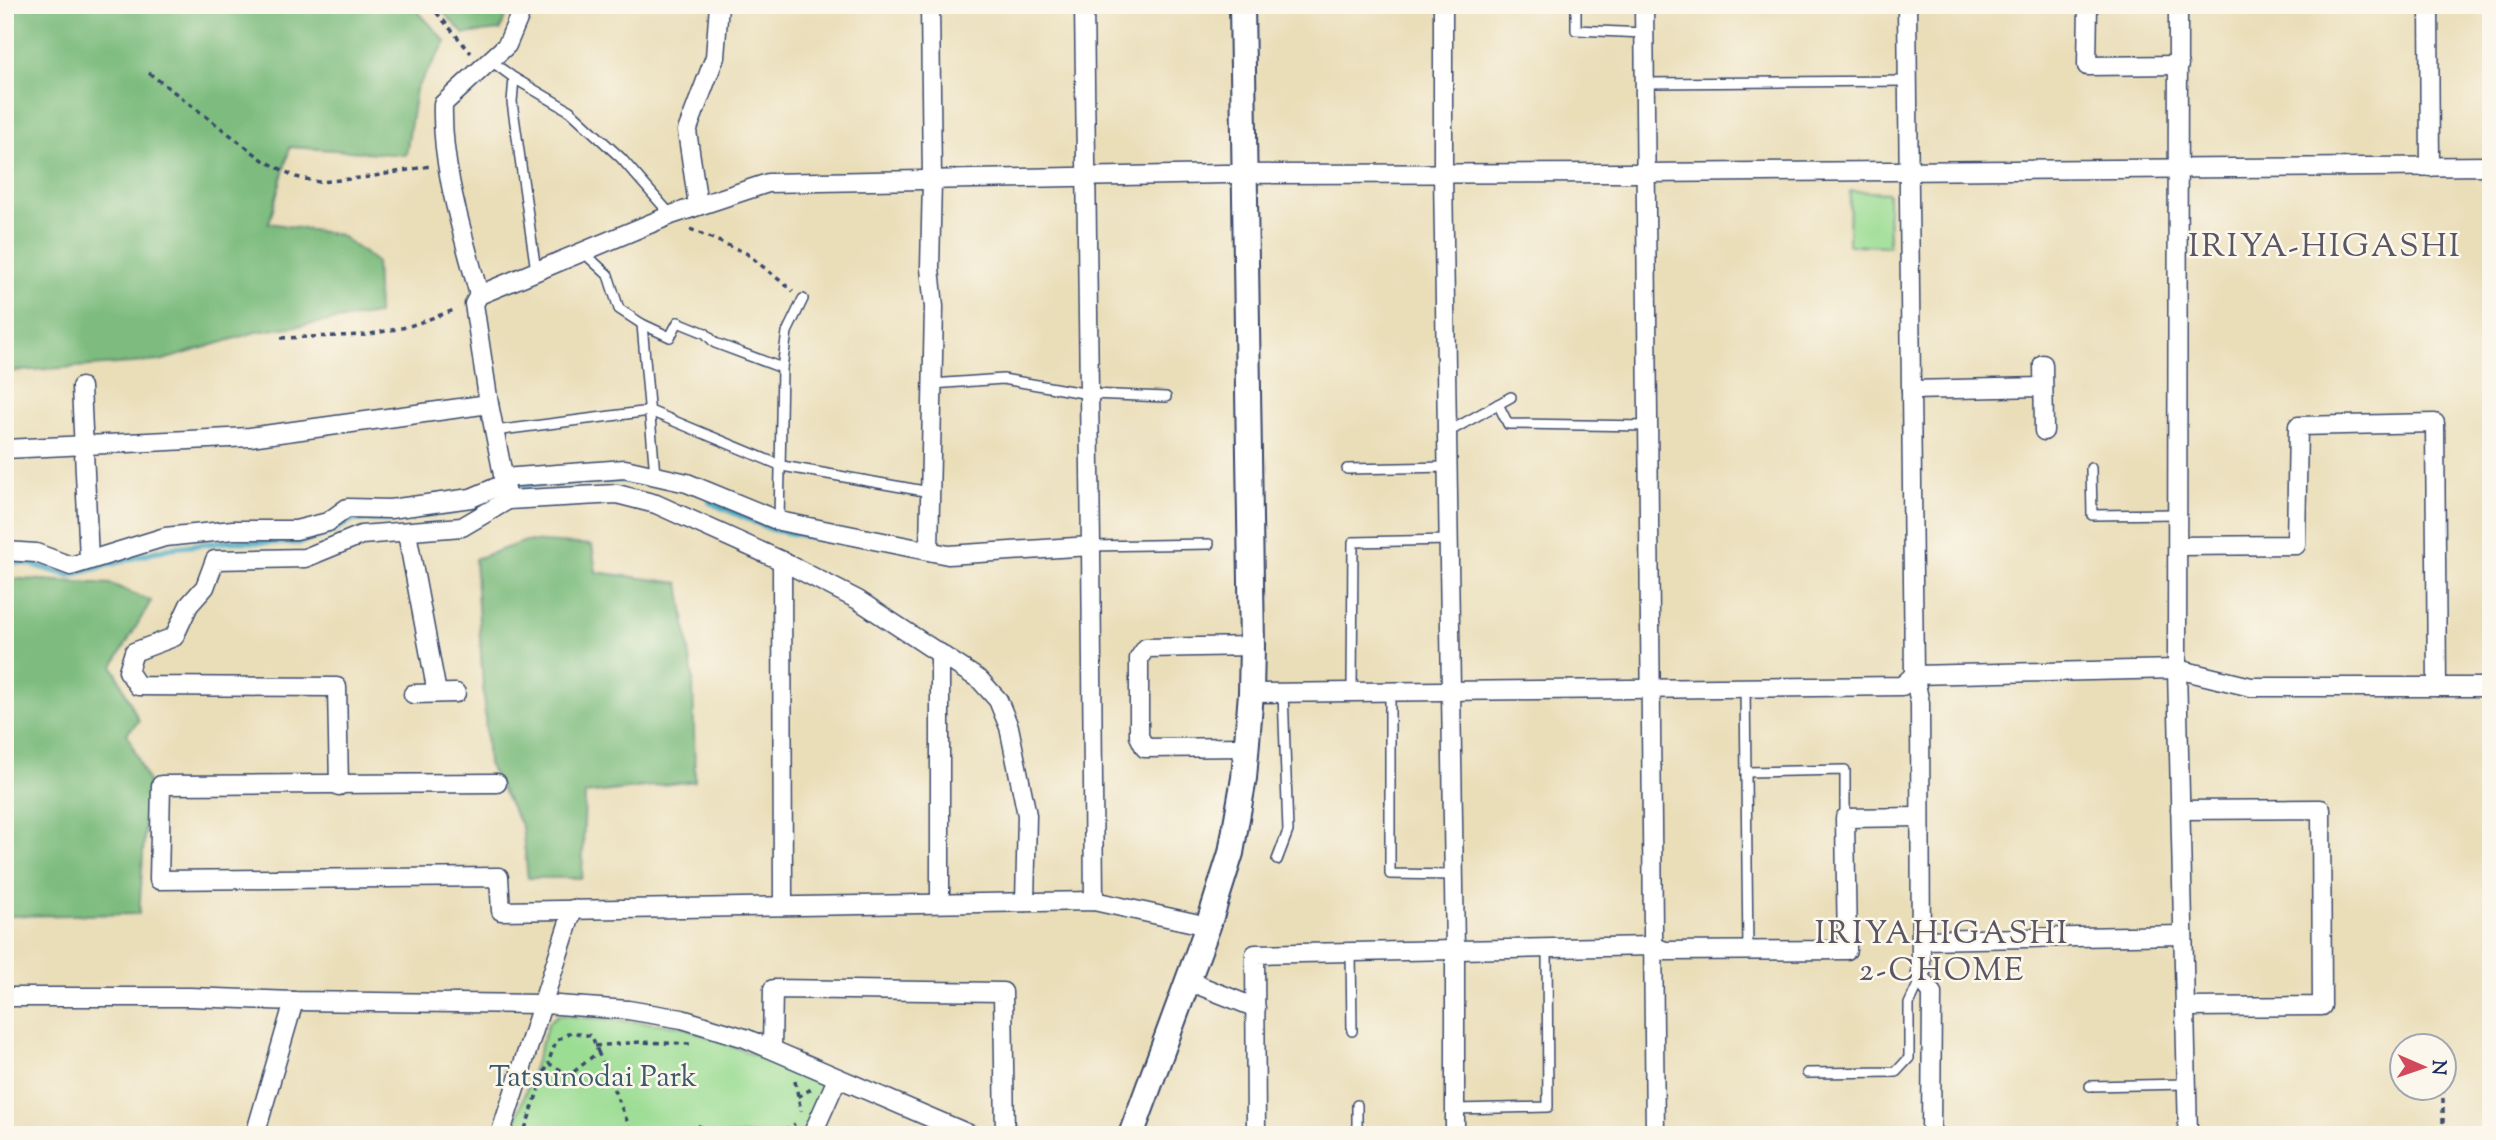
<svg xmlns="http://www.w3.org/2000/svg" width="2496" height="1140" viewBox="0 0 2496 1140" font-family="'Sorts Mill Goudy',serif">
<rect width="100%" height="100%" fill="#fbf7ec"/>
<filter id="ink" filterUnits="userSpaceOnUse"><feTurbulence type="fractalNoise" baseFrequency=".0143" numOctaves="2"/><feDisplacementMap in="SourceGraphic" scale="14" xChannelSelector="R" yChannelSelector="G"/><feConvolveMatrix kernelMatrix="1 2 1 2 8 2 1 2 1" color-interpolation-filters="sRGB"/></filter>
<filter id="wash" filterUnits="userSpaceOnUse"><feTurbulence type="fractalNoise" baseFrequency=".00686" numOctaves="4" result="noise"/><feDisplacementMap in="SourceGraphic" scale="28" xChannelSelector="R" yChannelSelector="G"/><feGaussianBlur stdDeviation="1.57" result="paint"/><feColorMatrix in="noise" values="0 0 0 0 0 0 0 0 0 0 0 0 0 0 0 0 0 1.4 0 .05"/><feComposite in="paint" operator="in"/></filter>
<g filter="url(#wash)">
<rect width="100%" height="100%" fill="#eadeb9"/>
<!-- green -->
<g fill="#9cdd94" stroke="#5c8679" stroke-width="2">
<path d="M1850 191 1888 193 1889 246 1849 245Z"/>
<path d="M558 1015 681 1026 820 1081 824 1087 807 1135H511L549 1022Z"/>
</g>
<!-- forest -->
<g fill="#7dbc7e" stroke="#4c766e" stroke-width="2">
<path d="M5 5H412L446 42 416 89 406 155 290 147 269 223 340 235 376 262 378 314 256 332 160 361 5 372Z"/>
<path d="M436 5H510L500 30 464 34Z"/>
<path d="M526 541 592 545 596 572 679 583 693 678 695 781 585 794 582 878H528L522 827 488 764 475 559Z"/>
<path d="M5 578 111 584 151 601 113 666 139 721 127 733 148 782 139 914 5 916Z"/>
</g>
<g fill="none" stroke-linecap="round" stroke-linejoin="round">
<!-- stream -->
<g stroke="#45aac4" stroke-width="6">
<path d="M517 486 621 480 647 482"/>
<path d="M710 502 771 529 829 540"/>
<path d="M5 562 26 563 70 575 169 548 230 541 299 543 334 531 351 520H389L455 511"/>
</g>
</g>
</g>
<g filter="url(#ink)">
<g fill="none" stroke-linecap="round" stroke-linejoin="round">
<defs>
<g id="lane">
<path d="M1576 5V30L1644 33"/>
<path d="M491 61 514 78 570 111 621 158 671 215"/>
<path d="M514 78 512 102 536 271"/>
<path d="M1644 83 1908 81"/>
<path d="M583 252 608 275 619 309 642 324 670 337 678 322 705 333 715 343 782 368"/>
<path d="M642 324 655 475"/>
<path d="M932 384 1003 379 1089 394 1166 397"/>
<path d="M1498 404 1508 424 1647 426"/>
<path d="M494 431 650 411 782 466 930 492"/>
<path d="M1448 432 1511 397"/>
<path d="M2091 468 2092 515 2177 514"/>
<path d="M1347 469 1449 467"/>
<path d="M779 521 782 368 787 332 803 299"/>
<path d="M1091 546 1209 544"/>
<path d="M1745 687 1748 951"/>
<path d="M1390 690V874L1454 875"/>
<path d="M1352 691 1353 542 1450 540"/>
<path d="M1746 772 1845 770V818"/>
<path d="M1277 860 1288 831 1283 692"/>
<path d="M1351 952 1352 1031"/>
<path d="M1807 1073 1896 1072 1909 1058V1004L1921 978"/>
<path d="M2090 1086 2186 1084"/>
<path d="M1454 1109 1548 1107 1547 948"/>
<path d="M1357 1135V1105"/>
</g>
<g id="street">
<path d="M1084 5 1091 546"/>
<path d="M1443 5V174L1455 950V1135"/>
<path d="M1644 5 1655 1135"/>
<path d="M1907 5 1914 675 1920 703 1921 978 1932 993 1931 1135"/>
<path d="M2088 5 2087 66 2179 65"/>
<path d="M2178 5 2177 669 2188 1135"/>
<path d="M2429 5 2430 167"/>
<path d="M698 205 687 131 715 57 719 5"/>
<path d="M479 295C463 233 441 169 443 104L507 45 524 5"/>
<path d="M2043 364 2044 431"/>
<path d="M81 387 89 559"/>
<path d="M1911 390 2043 387"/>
<path d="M5 449 250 437 489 404 474 304 479 295 671 215 768 183 1224 174 1645 173 2491 166"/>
<path d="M503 478 625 469 687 483 779 521 948 555 1091 546 1094 901"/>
<path d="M508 500 617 494 656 504 782 561 858 600 980 680 998 700 1009 727 1027 815 1025 902"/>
<path d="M407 533 437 693"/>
<path d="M2178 546 2296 545 2298 426 2435 423 2437 687"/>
<path d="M929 550 934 307 930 268 932 180 930 5"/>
<path d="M5 551 36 553 71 566 165 537 233 530H296L328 522 347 508 390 509 471 498 504 484"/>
<path d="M782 561 783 906"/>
<path d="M1251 693 1902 686 1914 675 2177 669 2251 687H2491"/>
<path d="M413 694 456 693"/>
<path d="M1247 747 1145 748 1139 736V658L1146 648 1252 646"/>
<path d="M497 783 161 785 159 880 499 877 501 911 1094 901 1208 926"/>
<path d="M339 786 337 687 138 686 128 671 134 652 174 637 189 605 205 587 215 560 305 558 361 535 462 527 508 500 489 404"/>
<path d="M2180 810 2321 809 2322 1006 2185 1007"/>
<path d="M940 903V653"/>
<path d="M1921 940 2183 935"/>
<path d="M1188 981 1256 1008"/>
<path d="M5 997H190L294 1001 544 1004 628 1010 682 1019 745 1038 971 1135"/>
<path d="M772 1049 773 989 1003 992 1005 1135"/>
<path d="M255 1135 294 1001"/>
<path d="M500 1135 573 909"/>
<path d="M812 1135 837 1079"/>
<path d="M1256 1135 1255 954 1653 946 1665 951 1847 950 1845 818 1920 817"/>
</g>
<path id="secondary" d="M1131 1135 1208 926 1231 853 1244 778 1251 693 1252 646 1242 5"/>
</defs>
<!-- lane casing -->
<use href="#lane" stroke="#3a496c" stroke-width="12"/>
<!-- street casing -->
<use href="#street" stroke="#3a496c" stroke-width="21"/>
<!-- secondary casing -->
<use href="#secondary" stroke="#3a496c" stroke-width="28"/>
<!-- path -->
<g stroke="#3a496c" stroke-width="3.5" stroke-dasharray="5 5" stroke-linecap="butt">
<path d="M430 5 471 53"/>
<path d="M149 73 263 160 296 177 319 182 369 177 430 166"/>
<path d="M690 229 746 253 793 291"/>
<path d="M281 338 365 335 407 327 457 309"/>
<path d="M595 1046 640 1042 692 1044"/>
<path d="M598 1052 633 1135"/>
<path d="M795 1081 801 1111"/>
<path d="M2443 1088V1135"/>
<path d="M798 1097 811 1089"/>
<path d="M525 1129 548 1063 570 1075 598 1052 592 1036 571 1032 556 1041 548 1063"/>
<path d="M659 1135 699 1126 716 1135"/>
<path d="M776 1135 795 1124"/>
</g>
<!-- lane -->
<use href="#lane" stroke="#fff" stroke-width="9"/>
<!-- street -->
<use href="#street" stroke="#fff" stroke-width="18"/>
<!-- secondary -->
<use href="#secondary" stroke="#fff" stroke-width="24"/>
</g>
</g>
<g text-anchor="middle" stroke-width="5" stroke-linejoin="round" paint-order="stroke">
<!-- park labels -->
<g font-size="30" fill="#3b5a6c" stroke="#fbf7ec">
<text x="593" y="1086">Tatsunodai Park</text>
</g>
<!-- neighbourhood labels -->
<g font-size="32" letter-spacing="2" fill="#5b5664" stroke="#fbf7ec">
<text x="1942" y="943">IRIYAHIGASHI<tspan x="1942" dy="37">2-CHOME</tspan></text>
</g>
<!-- quarter labels -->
<g font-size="33" letter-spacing="2" fill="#5b5664" stroke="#fbf7ec">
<text x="2325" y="256">IRIYA-HIGASHI</text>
</g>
</g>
<!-- margin -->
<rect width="2496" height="1140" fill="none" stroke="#fbf7ec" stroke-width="28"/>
<!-- north arrow -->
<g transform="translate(2423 1067) rotate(92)"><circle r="33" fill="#fbf7ec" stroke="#a1a7b3" stroke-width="2"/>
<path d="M0-5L12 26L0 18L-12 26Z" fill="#d1495b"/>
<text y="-10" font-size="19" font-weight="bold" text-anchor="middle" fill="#1b2f5e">N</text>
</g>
</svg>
